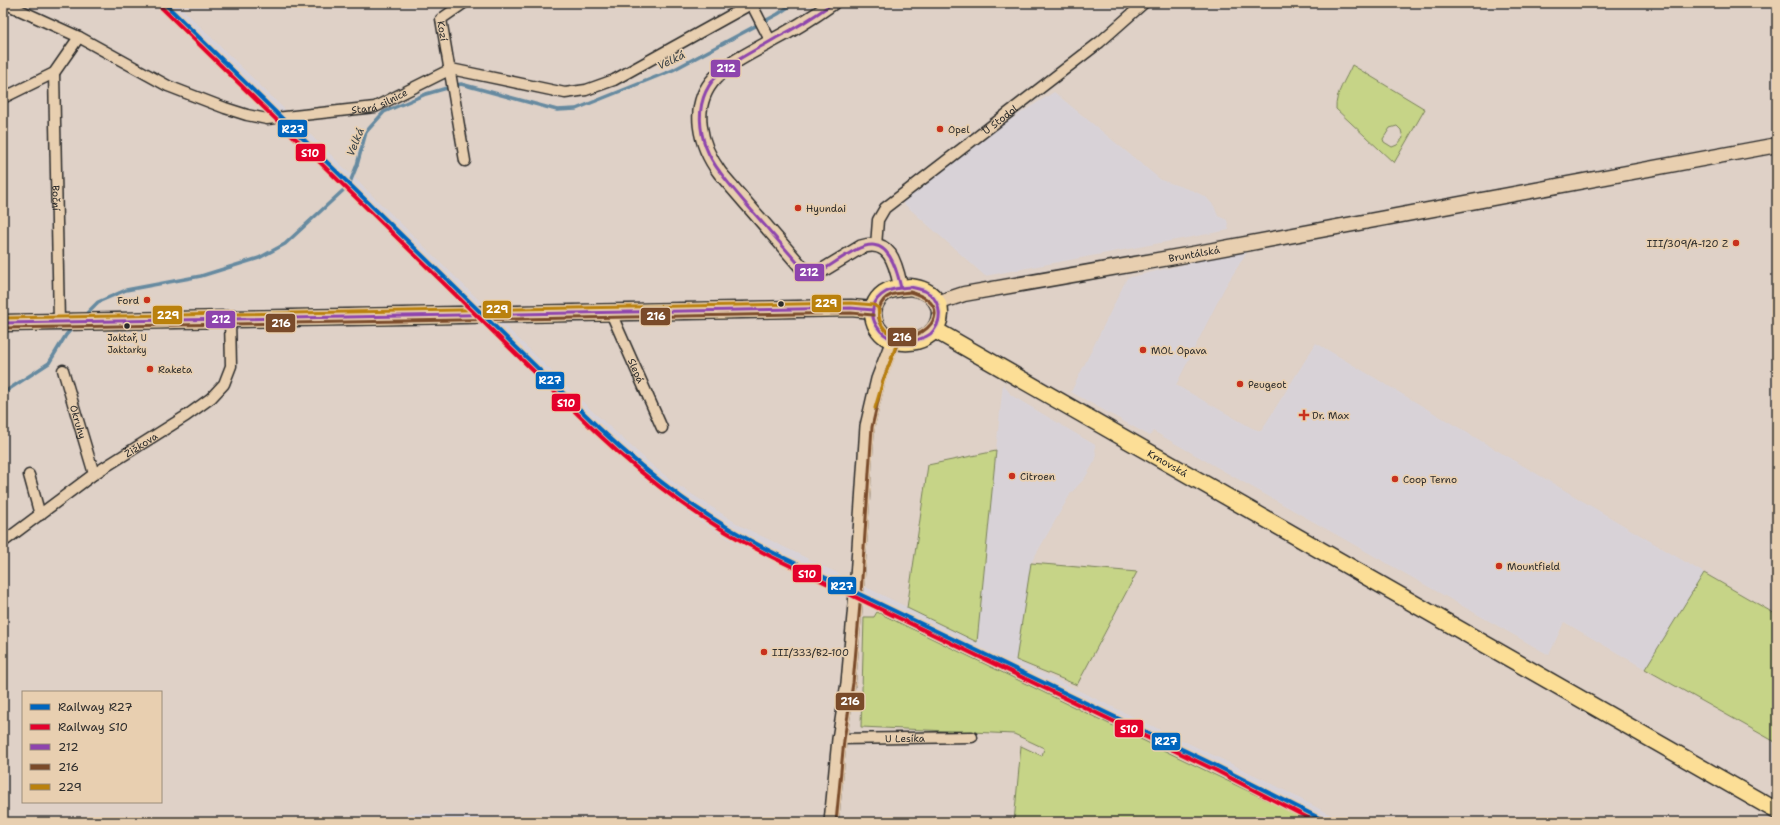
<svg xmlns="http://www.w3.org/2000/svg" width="1780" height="825" viewBox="0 0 1780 825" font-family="'Shantell Sans',sans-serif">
<rect width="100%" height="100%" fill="#dfd1c7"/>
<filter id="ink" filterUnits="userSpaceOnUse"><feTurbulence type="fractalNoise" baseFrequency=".025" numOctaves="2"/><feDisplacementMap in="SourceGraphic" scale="8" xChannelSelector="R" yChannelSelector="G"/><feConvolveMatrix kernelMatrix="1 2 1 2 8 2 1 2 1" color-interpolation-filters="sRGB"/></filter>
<g filter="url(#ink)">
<!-- built -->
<g fill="#d8d2d7">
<path d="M152 3H176L590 409 653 466 676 484 741 526 976 641 1003 383 1011 395 1095 445 1096 459 1085 478 1071 493 1031 563 1016 660 1009 657 1267 781 1344 822H1310L770 560 732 541 699 521 643 479 579 421Z"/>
<path d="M1054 92 1161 180 1194 191 1206 197 1214 206 1218 216 1227 220 1229 230 985 276 902 202 946 164 979 139Z"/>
<path d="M1249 249 1225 287 1176 385 1252 428 1261 431 1316 343 1704 573 1645 669 1564 622 1549 655 1153 431 1150 436 1071 392 1127 278Z"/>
<path d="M406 813 594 822H406Z"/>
</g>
<!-- green -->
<g fill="#c6d487" stroke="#788059" fill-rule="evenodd">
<path d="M1352 65 1425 109 1394 163 1336 109C1335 94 1346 79 1352 65ZM1397 126 1401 130 1403 138 1397 145 1392 147 1384 142 1383 139 1390 128Z"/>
<path d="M996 451 977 642 907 608 928 465Z"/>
<path d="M1031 563 1137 572 1077 685 1016 660Z"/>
<path d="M1704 573 1777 615V743L1645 669Z"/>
<path d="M877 612 1271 802 1310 822H1014L1021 746 1042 756 1044 748 1014 734 861 727 864 617H874Z"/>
</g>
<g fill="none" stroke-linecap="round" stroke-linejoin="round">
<!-- stream -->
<g stroke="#668aa0" stroke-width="3.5">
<path d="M83 317 98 302 126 290 201 276 259 258 285 244 349 185 357 165 366 132 384 112 426 94 461 84 557 110 576 109 673 70 778 14 794 3"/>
<path d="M3 393 49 363 66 335 73 327"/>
</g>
<defs>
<g id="minor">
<path id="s1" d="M4 3 79 37 168 86 225 108 247 115 267 119 375 107 451 69 565 93 586 90 614 80 751 4"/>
<path id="s2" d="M464 3 441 19 465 161"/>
<path d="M751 3 771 42"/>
<path id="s3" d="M54 73 59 322"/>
<path d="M3 98 54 73 79 37"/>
<path id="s4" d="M876 246 878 220 885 208 1100 42 1144 3"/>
<path id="s5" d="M611 313 662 428"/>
<path id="s6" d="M63 370 94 474"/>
<path d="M29 475 40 515"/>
<path id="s7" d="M3 542 94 474 186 416 211 398 224 384 231 366 230 319"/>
<path id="s8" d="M839 739 972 737"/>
</g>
<g id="tertiary">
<path d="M833 3C812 18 791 31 768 43 750 53 729 63 715 78 689 106 700 146 720 173L803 269 811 273H818L861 247C891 237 896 266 901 288"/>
<path d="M831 822 839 739 848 683 856 593 867 426 878 379 893 340"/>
</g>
<g id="secondary">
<path id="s9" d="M937 303 964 294 1192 254 1777 145"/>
</g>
<g id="primary">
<path d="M910 287C958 292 945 351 895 341 874 336 864 307 884 293 891 288 901 288 910 287Z"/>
<path d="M3 323 851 308 873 310"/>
<path id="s10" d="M935 330 1777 811"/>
</g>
</defs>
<!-- minor casing -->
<use href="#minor" stroke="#2b2b2b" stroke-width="13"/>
<!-- tertiary casing -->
<use href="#tertiary" stroke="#2b2b2b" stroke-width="16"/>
<!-- secondary casing -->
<use href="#secondary" stroke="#2b2b2b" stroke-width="17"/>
<!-- primary casing -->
<use href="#primary" stroke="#2b2b2b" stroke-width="19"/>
<!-- minor -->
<use href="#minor" stroke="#e8cfb0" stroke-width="10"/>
<!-- tertiary -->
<use href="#tertiary" stroke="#e8cfb0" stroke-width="13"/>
<!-- secondary -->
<use href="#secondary" stroke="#e8cfb0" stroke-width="14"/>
<!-- primary -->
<use href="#primary" stroke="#fcde96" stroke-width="16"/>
<defs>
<g id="bus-1">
<path d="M833 3C815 16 796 28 776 38 758 49 738 58 722 71 690 98 697 142 720 172 730 186 742 199 753 212 770 231 786 250 803 269L811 273H818C860 247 886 220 901 288"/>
<path d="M910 287C915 288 920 289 925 291 939 298 944 317 934 330 930 336 923 338 916 340 883 351 855 309 886 292 893 288 902 288 910 287Z"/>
<path d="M3 323 851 308 873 310"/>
</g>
<g id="bus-2">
<path d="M910 292C971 309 904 360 882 326 875 315 879 300 891 295 897 293 904 293 910 292Z"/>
<path d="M3 328 851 313 873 315"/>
<path d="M836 822 844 740 853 683 861 593 872 427 883 380 898 342"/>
</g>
<path id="bus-3" d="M3 318 851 303 874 305 878 308C879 319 880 328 891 334 895 336 896 336 898 340L883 381 875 408"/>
</defs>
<!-- bus-1 casing -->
<use href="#bus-1" stroke="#e8cfb0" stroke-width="6"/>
<!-- bus-2 casing -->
<use href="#bus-2" stroke="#e8cfb0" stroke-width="6"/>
<!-- bus-3 casing -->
<use href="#bus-3" stroke="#e8cfb0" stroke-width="6"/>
<!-- bus-1 -->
<use href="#bus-1" stroke="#8e44ad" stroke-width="3"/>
<!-- bus-2 -->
<use href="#bus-2" stroke="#7a4b2a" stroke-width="3"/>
<!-- bus-3 -->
<use href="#bus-3" stroke="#ba810d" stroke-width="3"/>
<defs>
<path id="rail-1" d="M164 3 599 428C654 480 706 519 774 553L1219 767 1327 822"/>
<path id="rail-2" d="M161 7 596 432C651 484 704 523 772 557L1217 771 1316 822"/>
</defs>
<!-- rail-1 casing -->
<use href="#rail-1" stroke="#e8cfb0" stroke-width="7"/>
<!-- rail-2 casing -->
<use href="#rail-2" stroke="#e8cfb0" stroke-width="7"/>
<!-- rail-1 -->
<use href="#rail-1" stroke="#0065bd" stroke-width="4"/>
<!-- rail-2 -->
<use href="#rail-2" stroke="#e4002b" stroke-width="4"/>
</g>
</g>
<!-- markers -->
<g fill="#c8321e" stroke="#e8cfb0" stroke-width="1.5">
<circle cx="940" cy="129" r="4"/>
<circle cx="798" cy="208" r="4"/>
<circle cx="1736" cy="243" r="4"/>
<circle cx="147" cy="300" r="4"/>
<circle cx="1143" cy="350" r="4"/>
<circle cx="150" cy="369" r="4"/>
<circle cx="1240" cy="384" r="4"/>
<path d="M1302 409h4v4h4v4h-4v4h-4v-4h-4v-4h4z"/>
<circle cx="1012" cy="476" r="4"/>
<circle cx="1395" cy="479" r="4"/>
<circle cx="1499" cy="566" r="4"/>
<circle cx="764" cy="652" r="4"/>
</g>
<g fill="#2b2b2b" stroke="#e8cfb0" stroke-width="1.5">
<circle cx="781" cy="304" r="3.5"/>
<circle cx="127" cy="326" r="3.5"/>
</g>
<g text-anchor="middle" stroke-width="3.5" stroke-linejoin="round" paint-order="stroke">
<!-- bus labels -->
<g font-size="9" fill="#2b2b2b" stroke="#e8cfb0">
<text x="127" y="341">Jaktař, U<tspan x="127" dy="12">Jaktarky</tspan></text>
</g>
<!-- street labels -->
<g font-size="10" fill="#2b2b2b" stroke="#e8cfb0">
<text dy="4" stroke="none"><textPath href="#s2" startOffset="40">Kozí</textPath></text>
<text dy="4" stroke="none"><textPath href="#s1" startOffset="403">Stará silnice</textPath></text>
<text dy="4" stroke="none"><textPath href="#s4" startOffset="185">U Stodol</textPath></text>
<text dy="4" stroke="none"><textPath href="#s3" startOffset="125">Boční</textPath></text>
<text dy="4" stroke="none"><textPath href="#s9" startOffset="262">Bruntálská</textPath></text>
<text dy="4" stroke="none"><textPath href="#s5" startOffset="63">Slepá</textPath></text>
<text dy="4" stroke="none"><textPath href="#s6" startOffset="54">Okruhy</textPath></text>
<text dy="4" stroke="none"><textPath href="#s7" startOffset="169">Žižkova</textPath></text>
<text dy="4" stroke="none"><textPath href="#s10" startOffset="268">Krnovská</textPath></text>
<text dy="4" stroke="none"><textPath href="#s8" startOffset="66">U Lesíka</textPath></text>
</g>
<!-- poi labels -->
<g font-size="10" fill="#2b2b2b" stroke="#e8cfb0" text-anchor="start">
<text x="948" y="133">Opel</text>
<text x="806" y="212">Hyundai</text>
<text x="1728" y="247" text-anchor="end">III/309/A-120 Z</text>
<text x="139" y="304" text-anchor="end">Ford</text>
<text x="1151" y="354">MOL Opava</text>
<text x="158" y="373">Raketa</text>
<text x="1248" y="388">Peugeot</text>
<text x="1312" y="419">Dr. Max</text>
<text x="1020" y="480">Citroen</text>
<text x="1403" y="483">Coop Terno</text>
<text x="1507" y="570">Mountfield</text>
<text x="772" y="656">III/333/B2-100</text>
</g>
<!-- water labels -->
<g font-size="11" font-style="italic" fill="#3a4348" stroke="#e8cfb0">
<text transform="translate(671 60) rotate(-25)" y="4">Velká</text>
<text transform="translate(355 142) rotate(-68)" y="4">Velká</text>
</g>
</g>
<g stroke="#e8cfb0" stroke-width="1.5">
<rect x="710" y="59" width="31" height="19" rx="4" fill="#8e44ad"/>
<rect x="277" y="119" width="31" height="19" rx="4" fill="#0065bd"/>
<rect x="295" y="143" width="31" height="19" rx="4" fill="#e4002b"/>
<rect x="794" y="263" width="31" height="19" rx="4" fill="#8e44ad"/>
<rect x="811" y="294" width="31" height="19" rx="4" fill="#ba810d"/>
<rect x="482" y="300" width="30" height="19" rx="4" fill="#ba810d"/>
<rect x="152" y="305" width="31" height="20" rx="4" fill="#ba810d"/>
<rect x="640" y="307" width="31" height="19" rx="4" fill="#7a4b2a"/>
<rect x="205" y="310" width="31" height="19" rx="4" fill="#8e44ad"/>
<rect x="265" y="313" width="31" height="20" rx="4" fill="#7a4b2a"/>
<rect x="887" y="327" width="30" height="20" rx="4" fill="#7a4b2a"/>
<rect x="535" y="371" width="30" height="19" rx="4" fill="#0065bd"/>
<rect x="551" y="393" width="30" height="19" rx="4" fill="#e4002b"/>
<rect x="792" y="564" width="30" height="19" rx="4" fill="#e4002b"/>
<rect x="827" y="576" width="30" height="19" rx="4" fill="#0065bd"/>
<rect x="835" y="692" width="30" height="19" rx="4" fill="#7a4b2a"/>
<rect x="1114" y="719" width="30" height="19" rx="4" fill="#e4002b"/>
<rect x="1151" y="732" width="30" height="19" rx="4" fill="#0065bd"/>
</g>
<g font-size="11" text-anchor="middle" font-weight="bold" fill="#fff">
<text x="726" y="72">212</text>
<text x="293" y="133">R27</text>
<text x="310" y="157">S10</text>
<text x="809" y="276">212</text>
<text x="826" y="307">229</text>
<text x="497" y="313">229</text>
<text x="168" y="319">229</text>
<text x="656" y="320">216</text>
<text x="221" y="323">212</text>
<text x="281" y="327">216</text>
<text x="902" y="341">216</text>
<text x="550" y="384">R27</text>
<text x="566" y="407">S10</text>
<text x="807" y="578">S10</text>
<text x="842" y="590">R27</text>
<text x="850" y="705">216</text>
<text x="1129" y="733">S10</text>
<text x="1166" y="745">R27</text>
</g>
<!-- margin -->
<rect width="1780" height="825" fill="none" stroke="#e8cfb0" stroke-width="16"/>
<rect x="8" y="8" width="1764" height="809" fill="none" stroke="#2b2b2b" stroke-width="1.5" filter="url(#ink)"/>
<!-- legend -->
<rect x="22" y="691" width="140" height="112" fill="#e8cfb0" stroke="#9c8d7b"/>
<rect x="30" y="704" width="20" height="6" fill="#0065bd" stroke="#9c8d7b"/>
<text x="58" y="711" font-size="12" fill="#2b2b2b">Railway R27</text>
<rect x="30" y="724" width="20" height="6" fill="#e4002b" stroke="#9c8d7b"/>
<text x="58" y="731" font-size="12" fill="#2b2b2b">Railway S10</text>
<rect x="30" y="744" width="20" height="6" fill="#8e44ad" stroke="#9c8d7b"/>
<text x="58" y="751" font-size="12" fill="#2b2b2b">212</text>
<rect x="30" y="764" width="20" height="6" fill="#7a4b2a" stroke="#9c8d7b"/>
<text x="58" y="771" font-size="12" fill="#2b2b2b">216</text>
<rect x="30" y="784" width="20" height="6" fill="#ba810d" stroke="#9c8d7b"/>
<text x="58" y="791" font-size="12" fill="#2b2b2b">229</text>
</svg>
